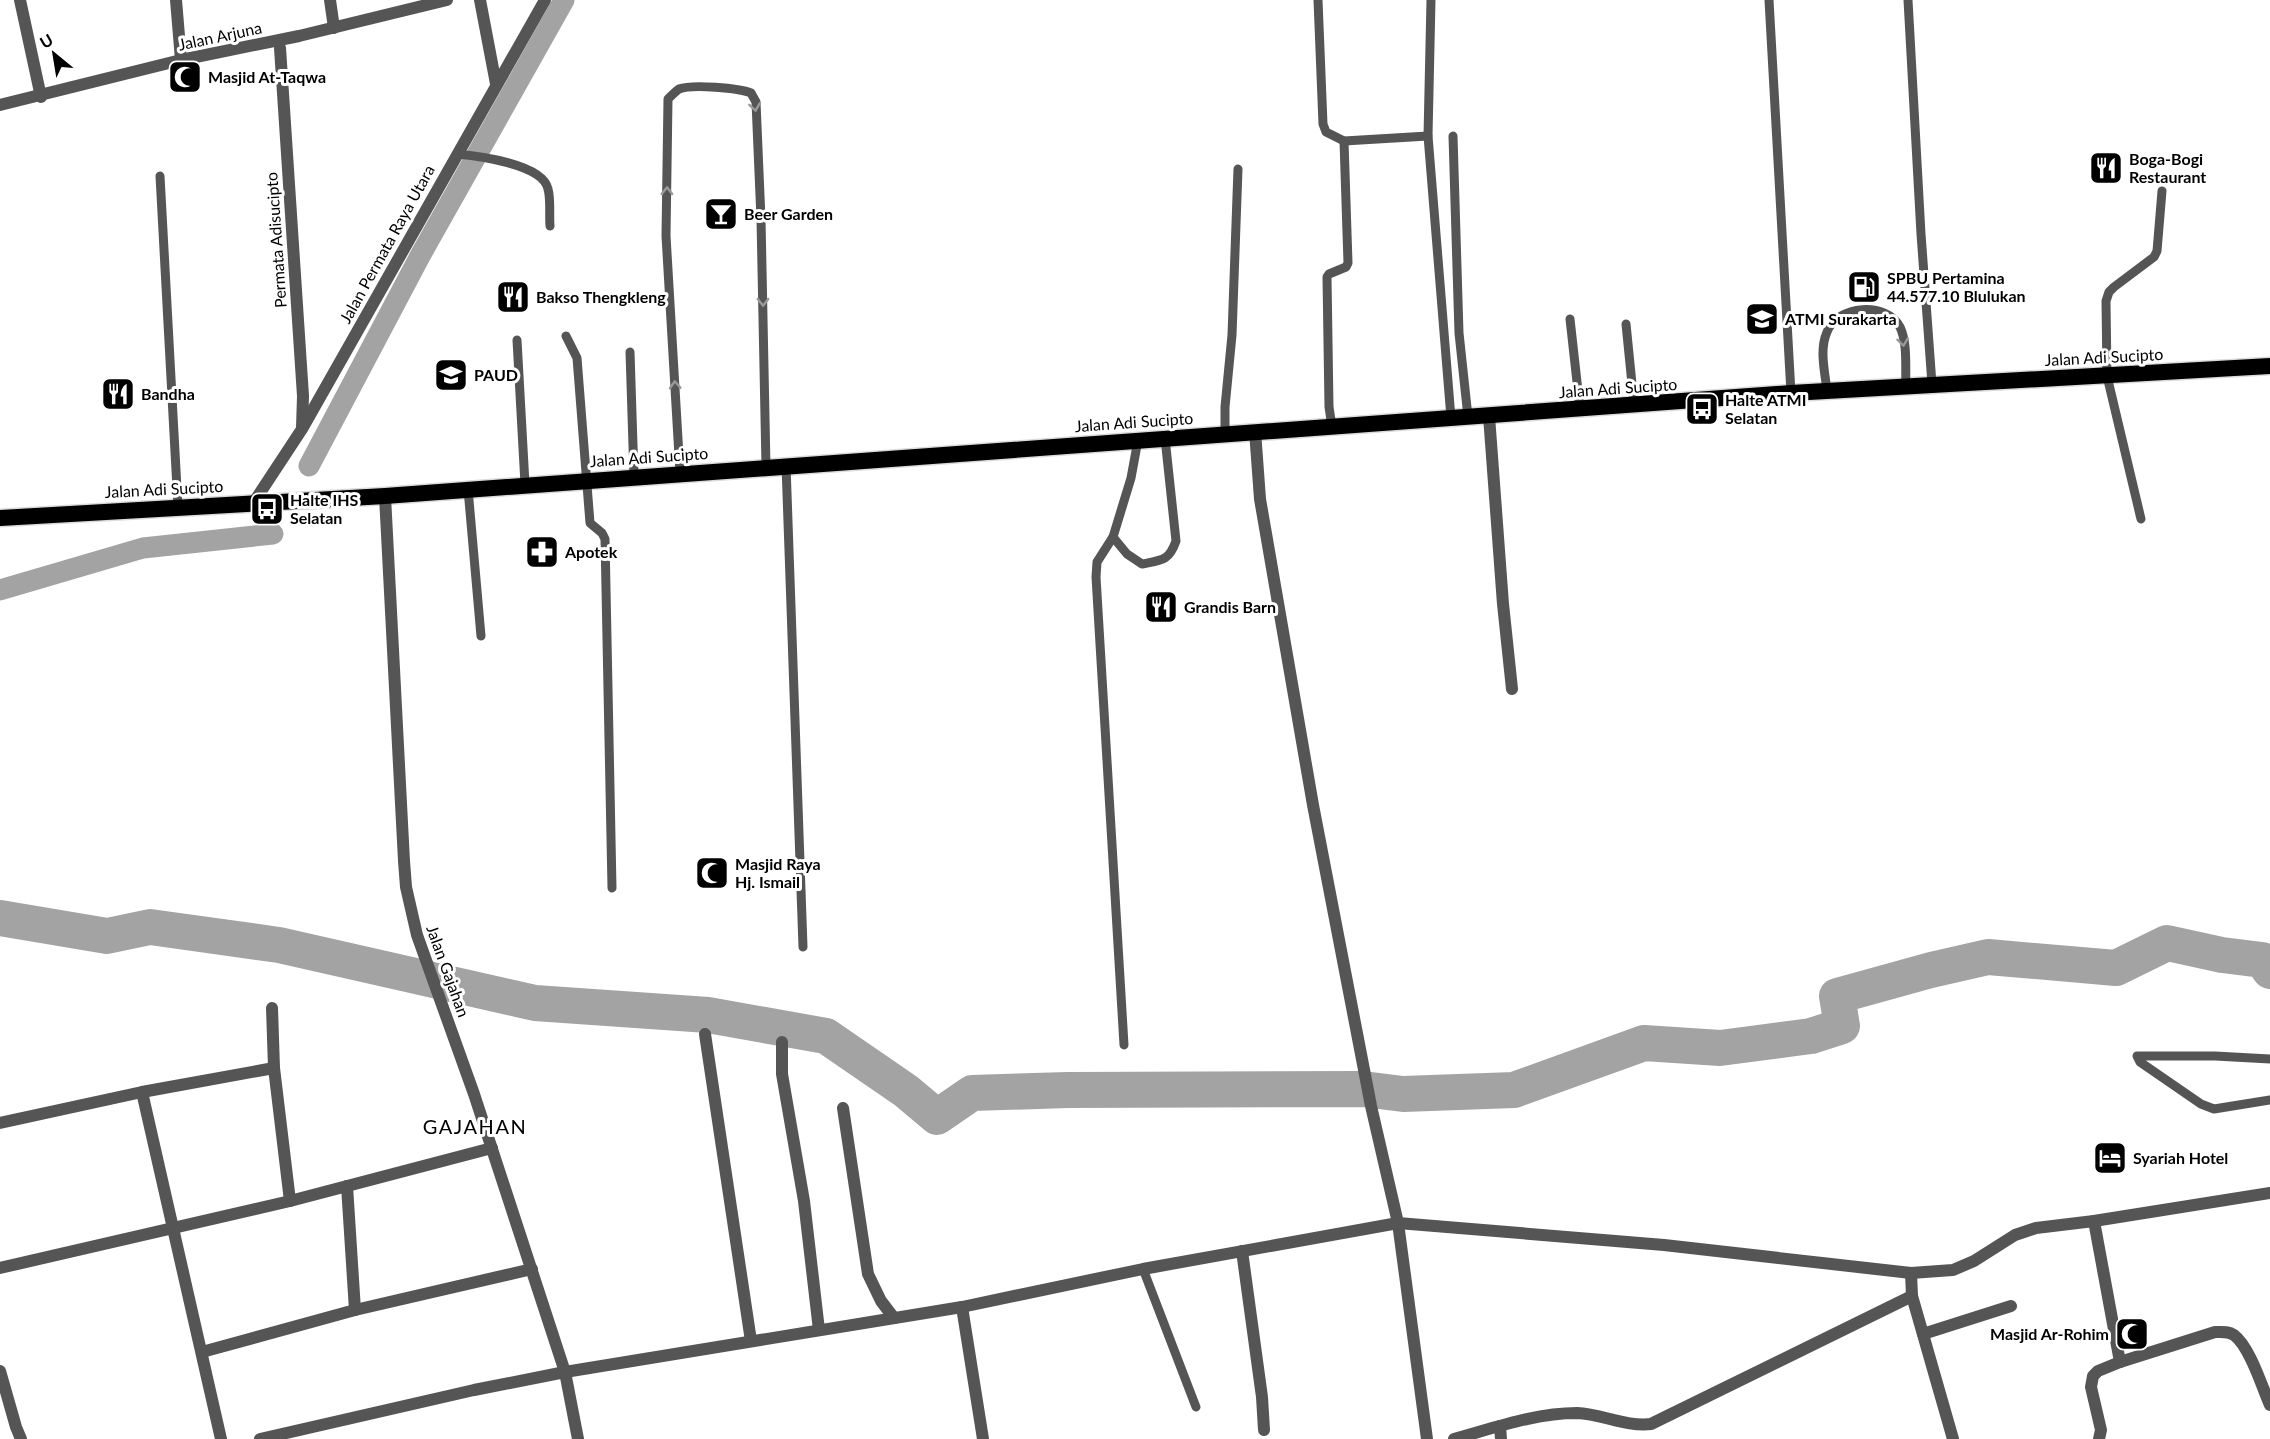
<svg xmlns="http://www.w3.org/2000/svg" width="2270" height="1439" viewBox="0 0 2270 1439" font-family="Lato,sans-serif">
<rect width="100%" height="100%" fill="#fff"/>
<g fill="none" stroke-linecap="round" stroke-linejoin="round">
<!-- canal -->
<g stroke="#a3a3a3" stroke-width="21">
<path d="M309 466 420 256 564 0"/>
<path d="M0 590 143 548 273 534"/>
</g>
<!-- river -->
<path stroke="#a3a3a3" stroke-width="36" d="M0 918 107 936 150 927 279 945 535 1003 708 1015 826 1036 906 1091 937 1117 972 1093 1068 1090 1363 1089 1403 1094 1514 1090 1644 1043 1720 1048 1811 1036 1842 1026 1837 996 1931 970 1988 957 2116 968 2167 943 2222 955 2262 960 2270 971"/>
<defs>
<path id="trunk" d="M0 518 385 496 1791 393 2270 366"/>
</defs>
<!-- trunk casing -->
<use href="#trunk" stroke="#dbdbdb" stroke-width="19"/>
<!-- service -->
<g stroke="#555" stroke-width="9">
<path d="M1318 0 1323 124 1326 132 1344 141 1428 136"/>
<path d="M1431 0 1428 136 1451 418"/>
<path d="M1769 0 1791 393"/>
<path d="M1908 0 1921 234 1932 384"/>
<path d="M1453 136 1459 333 1468 417"/>
<path d="M457 154C478 156 543 164 548 189 551 200 549 214 550 226"/>
<path d="M160 176 178 507"/>
<path d="M1570 319 1580 409"/>
<path d="M1626 324 1634 404"/>
<path d="M566 336 577 358 590 523 602 533 605 539 612 888"/>
<path d="M517 340 525 484"/>
<path d="M630 352 634 477"/>
<path d="M1827 391C1825 372 1819 350 1827 332 1837 305 1887 301 1900 327 1908 344 1905 368 1906 387"/>
<path d="M1332 427 1329 407 1327 277 1329 274 1346 267 1348 263 1344 141"/>
<path d="M1225 433V407L1232 335 1238 169"/>
<path d="M1138 440 1131 478 1113 537 1127 554 1142 564C1162 560 1169 561 1176 541L1165 438"/>
<path d="M786 465 803 947"/>
<path d="M680 473 666 236 668 99C671 96 676 91 679 89 692 84 739 88 751 93L756 102 761 219 766 467"/>
<path d="M468 489 481 636"/>
<path d="M2141 519 2107 376 2106 301 2109 292 2114 287 2154 257 2157 251 2162 191"/>
<path d="M1113 537 1097 562 1096 577 1124 1045"/>
<path d="M2270 1059 2215 1056H2137L2140 1062 2201 1104 2214 1109 2270 1100"/>
<path d="M1143 1269 1196 1407"/>
</g>
<!-- minor -->
<g stroke="#555" stroke-width="12">
<path d="M20 0 41 97"/>
<path d="M176 0 181 60"/>
<path d="M330 0 334 28"/>
<path d="M480 0 496 84"/>
<path d="M280 48 303 396 302 428"/>
<path d="M0 105 181 60 299 36 447 0"/>
<path d="M1489 416 1503 604 1512 689"/>
<path d="M1255 431 1260 499 1313 805 1371 1106 1398 1223 1427 1439"/>
<path d="M254 502 302 429 545 0"/>
<path d="M272 1008 274 1068 290 1201"/>
<path d="M705 1034 751 1341"/>
<path d="M782 1042V1074L804 1201 819 1330"/>
<path d="M142 1092 221 1439"/>
<path d="M843 1108 868 1274 881 1301 894 1318"/>
<path d="M0 1123 142 1092 274 1068"/>
<path d="M347 1186 355 1310"/>
<path d="M2094 1221 2120 1362"/>
<path d="M1242 1251 1262 1397 1264 1430"/>
<path d="M0 1268 290 1201 492 1148"/>
<path d="M1911 1273 1912 1296 1953 1439"/>
<path d="M962 1307 983 1439"/>
<path d="M1923 1334 2011 1306"/>
<path d="M202 1352 355 1310 532 1269"/>
<path d="M0 1371 16 1427 21 1439"/>
<path d="M1500 1426 1501 1439"/>
<path d="M260 1439 474 1390 565 1372 962 1307 1143 1269 1398 1223 1664 1245 1911 1273 1953 1270 1974 1261 2015 1235 2036 1228 2094 1221 2270 1193"/>
<path d="M1454 1439C1494 1428 1535 1413 1577 1413 1602 1414 1626 1427 1651 1424L1912 1296"/>
<path d="M2099 1439 2101 1430 2091 1387 2093 1376 2098 1371 2120 1362 2215 1332C2222 1332 2228 1331 2234 1335 2250 1347 2262 1387 2270 1405"/>
</g>
<!-- tertiary -->
<path stroke="#555" stroke-width="12" d="M385 496 404 861 406 887 417 935 474 1094 565 1372 578 1439"/>
<!-- trunk -->
<use href="#trunk" stroke="#000" stroke-width="16"/>
</g>
<!-- one-way arrows -->
<defs><path id="oneway-chevron" d="M-2-3.5L2.5 0L-2 3.5" fill="none" stroke-width="1.6" stroke-linecap="round" stroke-linejoin="round" transform="scale(1.5)"/></defs>
<g stroke="#999">
<use href="#oneway-chevron" transform="translate(755 107) rotate(81)"/>
<use href="#oneway-chevron" transform="translate(667 191) rotate(-89)"/>
<use href="#oneway-chevron" transform="translate(763 302) rotate(89)"/>
<use href="#oneway-chevron" transform="translate(1903 342) rotate(83)"/>
<use href="#oneway-chevron" transform="translate(675 385) rotate(-93)"/>
</g>
<!-- icons -->
<defs>
<symbol id="mosque-square" viewBox="-11 -11 22 22"><rect x="-9" y="-9" width="18" height="18" rx="4" fill="#000" stroke="#fff"/><path d="M3.5-4.9A6 6 0 1 0 3.5 4.9A5 5 0 1 1 3.5-4.9Z" fill="#fff"/></symbol>
<symbol id="restaurant-square" viewBox="-11 -11 22 22"><rect x="-9" y="-9" width="18" height="18" rx="4" fill="#000" stroke="#fff"/><path d="M-5-6h1v4h1v-4h1v4h1v-4h1v5L-1.5 .5V6h-2V.5L-5-1ZM5-6V6H3V1.5H1.5Q1.5-4 5-6Z" fill="#fff"/></symbol>
<symbol id="bar-square" viewBox="-11 -11 22 22"><rect x="-9" y="-9" width="18" height="18" rx="4" fill="#000" stroke="#fff"/><path d="M-6-5H6L.8 .8V4.5H3.5V6h-7V4.5H-.8V.8Z" fill="#fff"/></symbol>
<symbol id="fuel-square" viewBox="-11 -11 22 22"><rect x="-9" y="-9" width="18" height="18" rx="4" fill="#000" stroke="#fff"/><path d="M-5.5-6h7V0h2V4h1.3V-2.5L3-4.5l.8-.8L6-3V5H2.5V1h-1V6h-7ZM-4.2-4.7v3.2H.2V-4.7Z" fill="#fff"/></symbol>
<symbol id="university-square" viewBox="-11 -11 22 22"><rect x="-9" y="-9" width="18" height="18" rx="4" fill="#000" stroke="#fff"/><path d="M0-5L7-2L0 1L-7-2ZM-4 1L0 2.5L4 1V4Q0 6-4 4Z" fill="#fff"/></symbol>
<symbol id="school-square" viewBox="-11 -11 22 22"><rect x="-9" y="-9" width="18" height="18" rx="4" fill="#000" stroke="#fff"/><path d="M0-5L7-2L0 1L-7-2ZM-4 1L0 2.5L4 1V4Q0 6-4 4Z" fill="#fff"/></symbol>
<symbol id="bus-square" viewBox="-11 -11 22 22"><rect x="-9" y="-9" width="18" height="18" rx="4" fill="#000" stroke="#fff"/><path d="M-5-6H5V4H4V6H2V4H-2V6H-4V4H-5ZM-3.5-4V0h7V-4ZM-3.5 1.2v1.5H-2V1.2ZM2 1.2v1.5H3.5V1.2Z" fill="#fff"/></symbol>
<symbol id="pharmacy-square" viewBox="-11 -11 22 22"><rect x="-9" y="-9" width="18" height="18" rx="4" fill="#000" stroke="#fff"/><path d="M-2-6h4v4h4v4h-4v4h-4v-4h-4v-4h4Z" fill="#fff"/></symbol>
<symbol id="hotel-square" viewBox="-11 -11 22 22"><rect x="-9" y="-9" width="18" height="18" rx="4" fill="#000" stroke="#fff"/><path d="M-6-4.5h1.5V1H6V5H4.5V3h-9V5H-6ZM-4 0a1.8 1.8 0 1 1 3.6 0ZM.5 0V-2.5h3Q6-2.5 6 0Z" fill="#fff"/></symbol>
</defs>
<g fill-rule="evenodd">
<use href="#mosque-square" x="166" y="58" width="38" height="38"/>
<use href="#restaurant-square" x="2087" y="149" width="38" height="38"/>
<use href="#bar-square" x="702" y="195" width="38" height="38"/>
<use href="#fuel-square" x="1845" y="268" width="38" height="38"/>
<use href="#restaurant-square" x="494" y="278" width="38" height="38"/>
<use href="#university-square" x="1743" y="300" width="38" height="38"/>
<use href="#school-square" x="432" y="356" width="38" height="38"/>
<use href="#restaurant-square" x="99" y="375" width="38" height="38"/>
<use href="#bus-square" x="1683" y="390" width="38" height="38"/>
<use href="#bus-square" x="248" y="490" width="38" height="38"/>
<use href="#pharmacy-square" x="523" y="533" width="38" height="38"/>
<use href="#restaurant-square" x="1142" y="588" width="38" height="38"/>
<use href="#mosque-square" x="693" y="854" width="38" height="38"/>
<use href="#hotel-square" x="2091" y="1139" width="38" height="38"/>
<use href="#mosque-square" x="2113" y="1315" width="38" height="38"/>
</g>
<g text-anchor="middle" stroke-width="6" stroke-linejoin="round" paint-order="stroke">
<!-- street labels -->
<g font-size="16" fill="#000" stroke="#fff">
<text transform="translate(220 36) rotate(-12)" y="6">Jalan Arjuna</text>
<text transform="translate(276 240) rotate(-94)" y="6">Permata Adisucipto</text>
<text transform="translate(387 244) rotate(-61)" y="6">Jalan Permata Raya Utara</text>
<text transform="translate(2104 357) rotate(-3)" y="6">Jalan Adi Sucipto</text>
<text transform="translate(1618 388) rotate(-4)" y="6">Jalan Adi Sucipto</text>
<text transform="translate(1134 422) rotate(-4)" y="6">Jalan Adi Sucipto</text>
<text transform="translate(649 457) rotate(-4)" y="6">Jalan Adi Sucipto</text>
<text transform="translate(164 489) rotate(-3)" y="6">Jalan Adi Sucipto</text>
<text transform="translate(448 971) rotate(70)" y="6">Jalan Gajahan</text>
</g>
<!-- poi labels -->
<g font-size="16" font-weight="bold" fill="#000" stroke="#fff" text-anchor="start">
<text x="208" y="83">Masjid At-Taqwa</text>
<text x="2129" y="165">Boga-Bogi<tspan x="2129" dy="18">Restaurant</tspan></text>
<text x="744" y="220">Beer Garden</text>
<text x="1887" y="284">SPBU Pertamina<tspan x="1887" dy="18">44.577.10 Blulukan</tspan></text>
<text x="536" y="303">Bakso Thengkleng</text>
<text x="1785" y="325">ATMI Surakarta</text>
<text x="474" y="381">PAUD</text>
<text x="141" y="400">Bandha</text>
<text x="1725" y="406">Halte ATMI<tspan x="1725" dy="18">Selatan</tspan></text>
<text x="290" y="506">Halte IHS<tspan x="290" dy="18">Selatan</tspan></text>
<text x="565" y="558">Apotek</text>
<text x="1184" y="613">Grandis Barn</text>
<text x="735" y="870">Masjid Raya<tspan x="735" dy="18">Hj. Ismail</tspan></text>
<text x="2133" y="1164">Syariah Hotel</text>
<text x="2109" y="1340" text-anchor="end">Masjid Ar-Rohim</text>
</g>
<!-- quarter labels -->
<g font-size="20" letter-spacing="1.5" fill="#000" stroke="#fff">
<text x="475" y="1134">GAJAHAN</text>
</g>
</g>
<!-- north arrow -->
<g transform="translate(54 54) rotate(330)" stroke="#ffffff" stroke-width="4.5" paint-order="stroke">
<path d="M0-4.5L10 22L0 15L-10 22Z" fill="#000000"/>
<text y="-9" font-size="16" font-weight="bold" text-anchor="middle" fill="#000000">U</text>
</g>
</svg>
